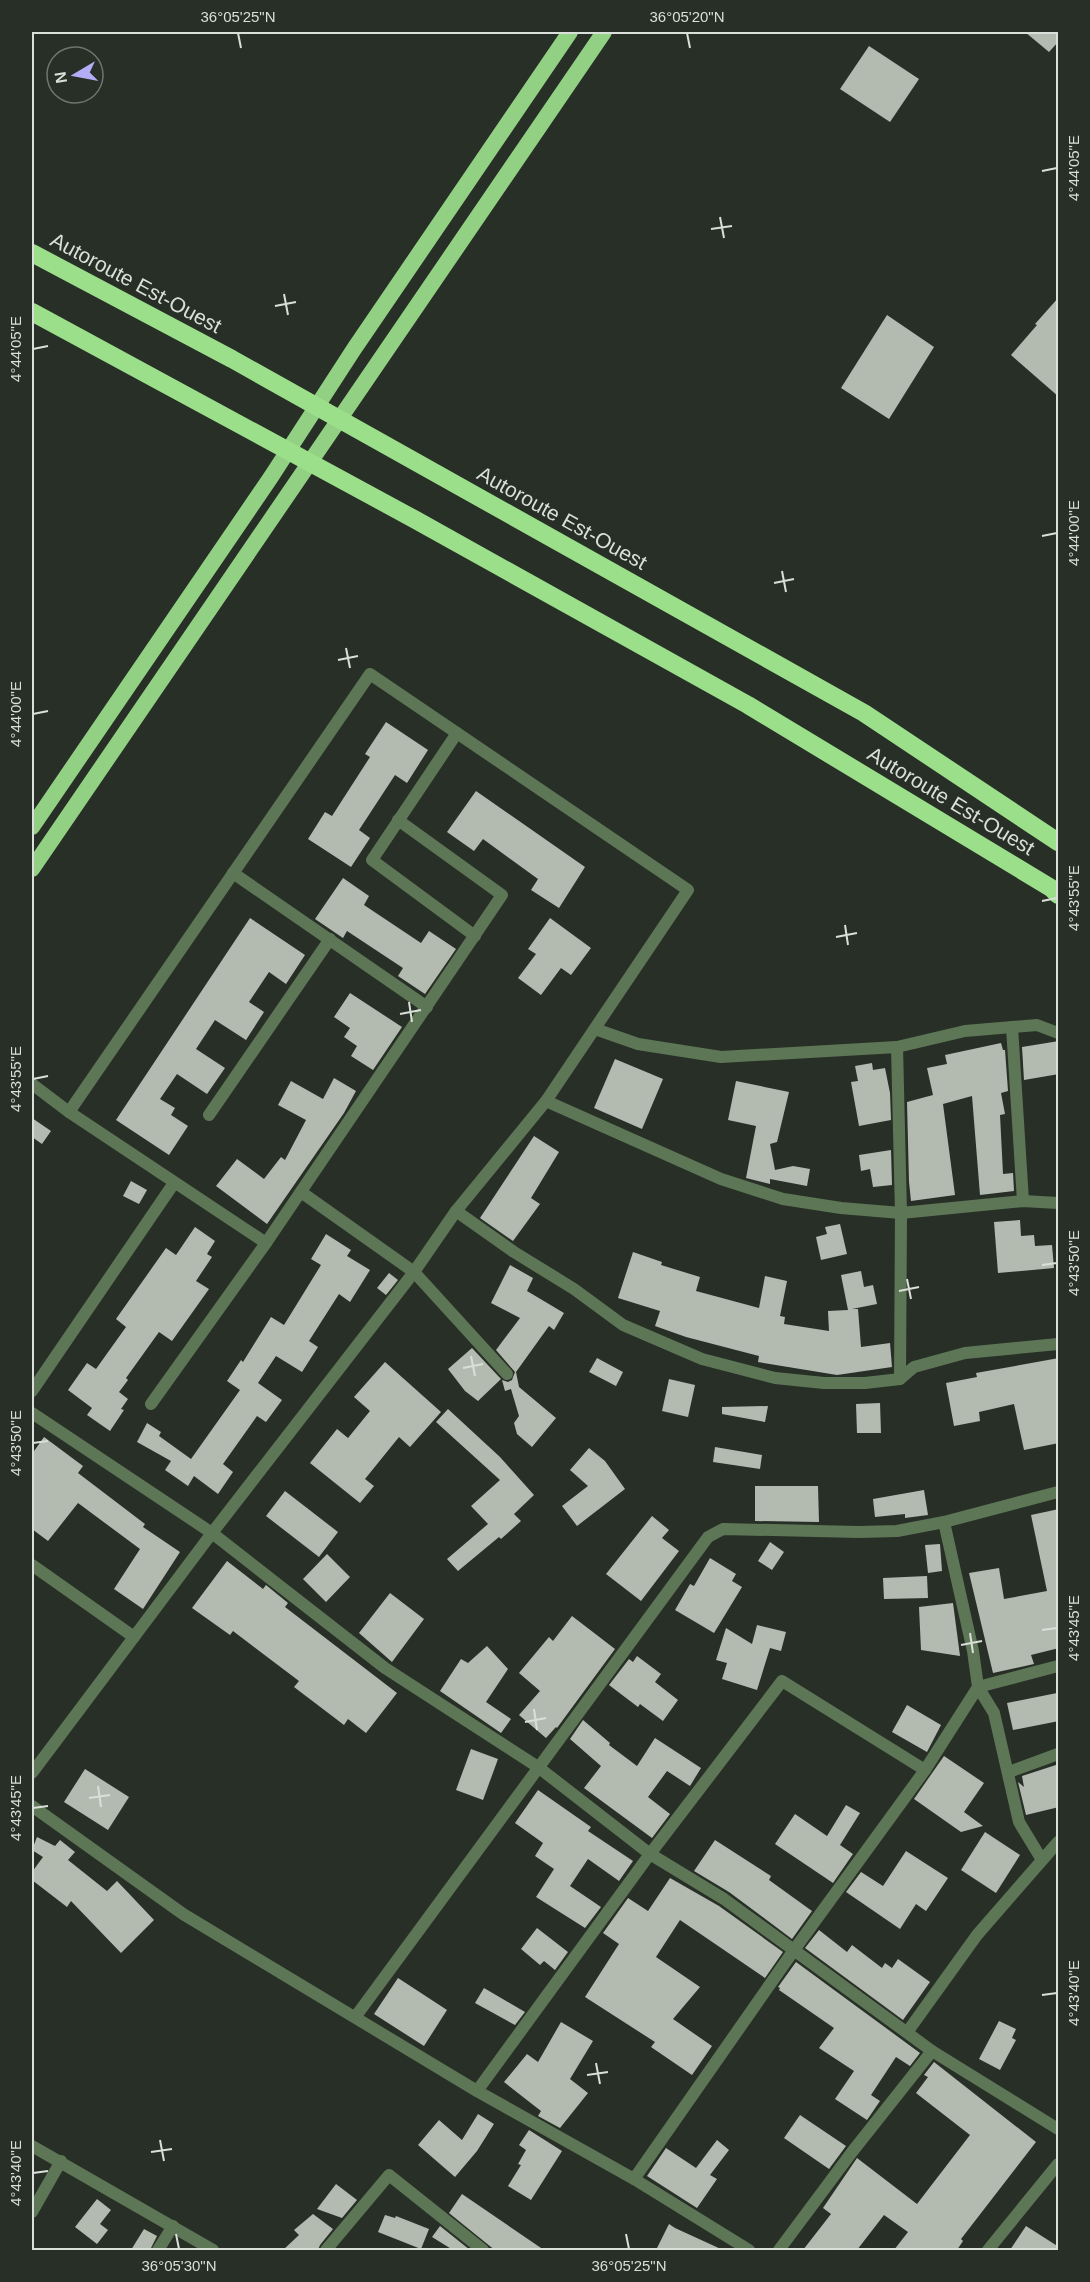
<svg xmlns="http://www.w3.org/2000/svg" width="1090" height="2282" viewBox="0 0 1090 2282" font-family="Arial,sans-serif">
<rect width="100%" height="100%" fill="#282f27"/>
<!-- building -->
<g fill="#b3bbb1">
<path d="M1025 32H1059V41L1049 52Z"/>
<path d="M869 46 919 79 890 122 840 89Z"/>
<path d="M1059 297V397L1011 355 1037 325 1035 324Z"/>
<path d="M887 315 934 347 889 419 841 388Z"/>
<path d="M386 722 428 750 407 783 395 775 359 830 370 838 351 867 308 839 325 812 332 816 370 757 365 754Z"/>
<path d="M476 791 585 867 559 908 531 890 538 879 483 839 474 851 447 832Z"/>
<path d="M343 878 369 896 364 905 421 943 429 931 456 949 425 994 398 976 403 968 347 931 343 938 315 919Z"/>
<path d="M250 918 305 955 286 984 269 972 249 1002 264 1012 246 1040 215 1020 196 1049 225 1068 207 1094 177 1074 160 1099 175 1108 171 1115 188 1126 169 1155 116 1120Z"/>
<path d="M550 918 591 948 571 975 561 968 541 995 518 978 536 954 528 949Z"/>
<path d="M350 993 402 1027 373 1070 351 1056 357 1046 344 1037 350 1028 334 1017Z"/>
<path d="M1059 1041V1074L1024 1080 1022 1047Z"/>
<path d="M1001 1043 1003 1050H1005L1008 1091 1001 1093 1005 1114 1000 1115 1003 1174 1013 1173 1014 1191 980 1195 972 1096 943 1104 955 1195 911 1201 909 1182 907 1102 933 1095 927 1068 947 1064 945 1055Z"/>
<path d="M615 1059 663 1079 642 1129 594 1108Z"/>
<path d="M872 1063 873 1070 885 1068 890 1093 891 1120 859 1126 851 1082 858 1081 855 1066Z"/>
<path d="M334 1078 356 1091 344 1113 267 1224 216 1186 237 1159 264 1179 281 1157 285 1160 306 1120 278 1105 291 1081 323 1099Z"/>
<path d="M736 1081 789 1092 777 1142 770 1144 775 1170 793 1166 810 1169 807 1186 770 1179V1184L746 1178 756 1126 728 1120Z"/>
<path d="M32 1118 51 1131 42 1144 32 1137Z"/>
<path d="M534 1136 559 1152 531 1198 540 1204 513 1241 480 1218Z"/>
<path d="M891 1150 892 1185 873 1187 870 1169 861 1171 859 1155Z"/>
<path d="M131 1181 147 1190 139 1204 123 1196Z"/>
<path d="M1020 1220 1021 1236 1034 1235 1035 1246 1052 1245 1054 1268 998 1273 994 1222Z"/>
<path d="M840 1224 847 1254 821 1260 816 1237 827 1234 825 1227Z"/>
<path d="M195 1227 215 1241 207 1254 212 1257 196 1281 209 1289 172 1341 159 1332 126 1378 128 1380 119 1392 128 1399 121 1409 124 1410 110 1431 87 1415 92 1408 68 1390 87 1363 96 1369 126 1327 116 1319 166 1248 176 1255Z"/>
<path d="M326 1234 351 1250 347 1256 370 1270 350 1302 339 1294 309 1341 318 1347 302 1372 276 1356 258 1383 282 1400 266 1422 257 1416 223 1464 233 1472 218 1494 194 1476 188 1486 165 1470 171 1461 137 1442 147 1423 161 1432 159 1436 191 1459 240 1390 227 1381 241 1360 243 1362 271 1317 284 1325 321 1265 311 1259Z"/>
<path d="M633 1252 662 1262 661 1265 700 1277 696 1291 759 1308 765 1276 787 1281 780 1316 785 1317 784 1324 829 1331 828 1311 848 1310 841 1275 861 1271 864 1287 873 1285 877 1304 852 1309H858L861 1347 890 1343 892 1367 837 1375 758 1362 759 1356 686 1337 655 1326 660 1311 618 1298Z"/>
<path d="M510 1265 533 1278 527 1291 564 1313 554 1330 549 1326 516 1372 519 1387 556 1418 532 1447 517 1434 514 1423 519 1416 511 1389 505 1391 502 1380 508 1382 512 1380 515 1372 496 1350 520 1318 491 1303Z"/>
<path d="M389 1273 398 1280 386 1295 377 1288Z"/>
<path d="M472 1348 501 1379 478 1401 465 1391 448 1369Z"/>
<path d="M597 1358 623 1372 616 1386 589 1372Z"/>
<path d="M1059 1358V1443L1024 1450 1014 1404 979 1412 980 1421 954 1426 946 1383 977 1377 976 1373Z"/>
<path d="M385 1362 441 1412 410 1447 399 1437 365 1479 374 1486 360 1503 310 1463 337 1429 348 1438 370 1411 354 1397Z"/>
<path d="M669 1379 695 1385 688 1417 662 1411Z"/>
<path d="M880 1403 881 1433H857L856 1404Z"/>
<path d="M768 1406 765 1422 722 1414V1407Z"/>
<path d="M448 1409 500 1457 534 1495 514 1514 521 1521 501 1539 499 1537 458 1571 447 1559 488 1524 471 1506 500 1480 436 1422Z"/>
<path d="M44 1437 83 1466 78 1473 145 1524 143 1527 180 1552 143 1609 114 1589 140 1549 78 1503 48 1541 32 1529V1454Z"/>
<path d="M715 1447 762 1455 760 1469 713 1462Z"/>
<path d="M589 1448 605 1461 625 1489 577 1526 562 1506 588 1486 570 1470Z"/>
<path d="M755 1486H818L819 1522 755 1521Z"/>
<path d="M924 1490 928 1515 905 1518V1514L875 1517 873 1499Z"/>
<path d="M285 1491 338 1532 319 1557 266 1516Z"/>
<path d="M1059 1509V1648L1031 1655 1034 1664 993 1673 969 1573 999 1568 1004 1599 1047 1591 1031 1515Z"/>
<path d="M652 1516 669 1530 662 1538 679 1551 641 1601 606 1574Z"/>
<path d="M770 1542 784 1552 772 1570 758 1561Z"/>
<path d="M940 1544 942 1571 928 1573 925 1545Z"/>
<path d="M327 1554 350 1577 326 1602 303 1579Z"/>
<path d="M710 1558 736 1574 732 1581 742 1587 714 1633 675 1610 690 1584 694 1586Z"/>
<path d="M227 1561 263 1589 266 1585 288 1603 285 1607 397 1693 366 1733 348 1719 344 1725 294 1687 299 1681 233 1631 230 1635 192 1608Z"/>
<path d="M927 1576 928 1598 884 1599 883 1578Z"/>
<path d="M390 1593 424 1619 392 1662 359 1633Z"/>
<path d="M953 1603 960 1656 921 1650 919 1607Z"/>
<path d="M572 1616 615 1649 557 1728 556 1727 546 1738 519 1715 540 1691 519 1673 549 1637 553 1641Z"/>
<path d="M757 1625 786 1632 781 1651 770 1648 757 1690 722 1679 727 1663 716 1660 726 1628 752 1644Z"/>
<path d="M487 1646 508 1669 486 1702 511 1719 501 1733 440 1691 461 1659 468 1663Z"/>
<path d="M637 1656 661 1674 655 1682 678 1700 663 1721 640 1704 638 1707 609 1685 629 1659 633 1662Z"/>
<path d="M1057 1693 1059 1721 1013 1730 1007 1703Z"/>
<path d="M907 1705 941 1725 927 1752 892 1732Z"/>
<path d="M583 1720 610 1743 609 1745 637 1766 655 1738 701 1768 690 1786 667 1771 648 1797 670 1814 652 1838 584 1788 601 1766 570 1739Z"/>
<path d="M471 1749 498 1759 483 1800 456 1790Z"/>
<path d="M944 1756 984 1783 964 1812 983 1826 961 1832 914 1799Z"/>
<path d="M1059 1764V1807L1026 1815 1018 1782 1024 1787 1022 1776Z"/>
<path d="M85 1769 129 1797 108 1830 64 1802Z"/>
<path d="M538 1790 591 1827 588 1831 633 1861 619 1881 588 1859 570 1886 601 1907 585 1928 536 1897 554 1869 535 1856 543 1843 515 1823Z"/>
<path d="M846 1805 860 1813 840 1845 853 1854 833 1883 775 1844 795 1814 827 1836Z"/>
<path d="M985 1832 1020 1855 996 1893 961 1870Z"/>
<path d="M37 1837 55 1846 60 1840 75 1852 68 1860 107 1891 117 1881 154 1920 121 1953 71 1901 67 1907 32 1880V1872L43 1857 32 1850Z"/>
<path d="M715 1840 771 1876 769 1880 812 1911 792 1939 729 1892 694 1871Z"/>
<path d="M906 1851 948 1878 926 1911 916 1904 900 1929 846 1892 861 1872 883 1886Z"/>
<path d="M670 1878 719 1906 783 1952 765 1978 680 1920 656 1957 700 1987 673 2019 712 2046 692 2075 651 2047 655 2042 585 1997 619 1944 603 1933 628 1898 648 1911Z"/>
<path d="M537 1928 568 1952 555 1970 544 1961 540 1965 521 1949Z"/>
<path d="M819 1930 847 1952 852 1945 882 1968 885 1963 892 1968 898 1959 930 1982 903 2020 805 1948Z"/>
<path d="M796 1962 920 2053 910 2066 896 2057 871 2095 880 2101 867 2120 835 2099 854 2071 819 2048 834 2028 779 1990 780 1988 778 1987Z"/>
<path d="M398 1978 447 2010 424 2046 374 2014Z"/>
<path d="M484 1988 525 2012 515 2025 475 2003Z"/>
<path d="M999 2021 1016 2029 1012 2038 1016 2040 1000 2070 979 2059Z"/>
<path d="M561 2022 593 2041 570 2079 588 2093 560 2128 538 2116 541 2111 504 2082 527 2054 538 2062Z"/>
<path d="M934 2062 1036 2142 961 2239 963 2241 957 2250H894L908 2232 884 2215 857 2250H803L831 2214 823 2208 857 2158 917 2204 970 2135 916 2093 928 2077 924 2075Z"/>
<path d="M478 2114 494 2124 477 2151 455 2177 418 2145 439 2120 462 2140Z"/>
<path d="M800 2115 846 2146 829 2169 784 2138Z"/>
<path d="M529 2130 562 2151 531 2200 508 2186 521 2165 518 2164 526 2150 519 2145Z"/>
<path d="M717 2140 729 2150 710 2175 717 2179 697 2208 647 2176 666 2148 696 2168Z"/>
<path d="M336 2184 357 2200 342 2218 317 2209Z"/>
<path d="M462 2194 544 2250H495L491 2247 449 2213Z"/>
<path d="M97 2199 111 2210 100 2224 108 2230 97 2244 75 2227Z"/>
<path d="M313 2214 333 2229 320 2245 318 2250H283L299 2235 294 2230Z"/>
<path d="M385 2215 395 2218 396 2216 429 2229 421 2249 378 2232Z"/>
<path d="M669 2224 675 2228 723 2250H656Z"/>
<path d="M440 2226 470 2250H453L432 2237Z"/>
<path d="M1026 2226 1059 2247V2250H1010Z"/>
<path d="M144 2229 157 2236 150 2250H131Z"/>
</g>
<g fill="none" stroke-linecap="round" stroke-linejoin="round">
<!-- minor -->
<g stroke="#5d7756" stroke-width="12">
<path d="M457 733 372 860 475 936"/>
<path d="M233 873 427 1007"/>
<path d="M1012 1027 1023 1201"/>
<path d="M595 1029 638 1044 721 1057 897 1047 965 1031 1037 1025 1058 1033"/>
<path d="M897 1047 901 1213 900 1379"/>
<path d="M32 1084 69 1112"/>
<path d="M546 1101 721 1179 783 1199 841 1208 901 1213 1023 1201 1058 1203"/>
<path d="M209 1115 330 939"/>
<path d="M301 1192 414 1272 507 1374"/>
<path d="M456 1211 514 1252 574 1289 623 1325 702 1359 775 1378 824 1383H865L900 1379 914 1367 965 1353 1058 1344"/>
<path d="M32 1391 174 1183"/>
<path d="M151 1404 266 1243 502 895 398 820"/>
<path d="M32 1413 212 1533 385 1668 538 1767 650 1854 724 1899 932 2051 1058 2129"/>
<path d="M32 1565 134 1637"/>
<path d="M1009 1772 1058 1754"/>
<path d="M32 1773 212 1533 414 1272 456 1211 546 1101 688 890 370 674 69 1112 266 1243"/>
<path d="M32 1806 183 1914 477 2091 634 2179 749 2250"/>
<path d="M1042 1860 1019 1822 994 1713 978 1687 1058 1666"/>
<path d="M356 2016 708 1537 723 1529 859 1532 897 1531 944 1522 1058 1492"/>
<path d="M908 2031 977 1935 1058 1842"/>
<path d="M477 2091 650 1854 782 1681 925 1770"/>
<path d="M32 2146 213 2250"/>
<path d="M634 2179 794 1950 925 1770 978 1687 973 1651 944 1522"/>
<path d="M32 2212 61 2161"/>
<path d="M158 2250 173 2226"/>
<path d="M326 2250 389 2175 483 2250"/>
<path d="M779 2250 852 2152 932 2051"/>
<path d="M988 2250 1058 2164"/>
</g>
<!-- trunk -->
<g stroke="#92d083" stroke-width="16">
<path d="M32 827 271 477 354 349 570 32"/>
<path d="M32 869 604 32"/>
</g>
<!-- motorway -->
<g stroke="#9bdf8a" stroke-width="18">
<path d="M32 253 232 359 864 713 1058 842"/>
<path d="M32 312 414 519 748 705 1051 888 1058 895"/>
</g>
</g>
<!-- ticks -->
<path fill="none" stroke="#dadfd9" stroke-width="2" d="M238 33 241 48M687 33 690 48M1042 171 1057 168M720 217 724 238M711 229 732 226M284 294 288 315M275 306 296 302M33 349 48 346M1042 536 1057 533M782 571 786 592M774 583 794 579M346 648 350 668M338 660 358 656M33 714 48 711M1042 901 1057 898M845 925 848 945M836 937 857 933M409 1002 412 1022M400 1014 421 1010M33 1079 48 1076M1042 1265 1057 1263M907 1279 911 1299M899 1291 919 1287M471 1356 475 1376M463 1368 483 1364M33 1443 48 1441M1042 1630 1057 1628M970 1633 973 1653M961 1645 982 1641M534 1709 537 1730M525 1722 546 1718M98 1786 101 1807M89 1798 110 1795M33 1808 48 1806M1042 1995 1057 1993M596 2063 600 2084M587 2075 608 2072M160 2140 164 2161M151 2152 172 2149M33 2173 48 2171M176 2234 179 2249M626 2234 629 2249"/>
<g text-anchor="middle" stroke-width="6" stroke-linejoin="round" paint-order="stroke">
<!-- street labels -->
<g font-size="21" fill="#dadfd9" stroke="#282f27">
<text transform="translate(136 283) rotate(28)" y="7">Autoroute Est-Ouest</text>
<text transform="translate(562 518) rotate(29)" y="7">Autoroute Est-Ouest</text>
<text transform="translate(951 801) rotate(31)" y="7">Autoroute Est-Ouest</text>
</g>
</g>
<!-- border -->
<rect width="1090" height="2282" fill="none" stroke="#282f27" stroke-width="66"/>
<!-- north arrow -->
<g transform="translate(75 75) rotate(260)"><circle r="28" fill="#282f27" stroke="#6f756e" stroke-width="1.5"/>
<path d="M0-4.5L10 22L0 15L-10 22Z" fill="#b5acf8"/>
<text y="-9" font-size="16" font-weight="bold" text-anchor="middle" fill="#dadfd9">N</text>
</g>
<rect x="33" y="33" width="1024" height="2216" fill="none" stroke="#dadfd9" stroke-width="2"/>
<g font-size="15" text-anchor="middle" fill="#dadfd9">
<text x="238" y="22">36°05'25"N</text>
<text x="687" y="22">36°05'20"N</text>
<text transform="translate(1074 168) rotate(-90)" y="5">4°44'05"E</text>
<text transform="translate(16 349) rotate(-90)" y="5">4°44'05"E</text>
<text transform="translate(1074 533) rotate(-90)" y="5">4°44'00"E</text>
<text transform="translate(16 714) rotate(-90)" y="5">4°44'00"E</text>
<text transform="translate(1074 898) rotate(-90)" y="5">4°43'55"E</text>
<text transform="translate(16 1079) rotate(-90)" y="5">4°43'55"E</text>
<text transform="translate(1074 1263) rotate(-90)" y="5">4°43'50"E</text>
<text transform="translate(16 1443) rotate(-90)" y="5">4°43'50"E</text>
<text transform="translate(1074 1628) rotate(-90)" y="5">4°43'45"E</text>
<text transform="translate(16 1808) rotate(-90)" y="5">4°43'45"E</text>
<text transform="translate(1074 1993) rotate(-90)" y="5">4°43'40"E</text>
<text transform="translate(16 2173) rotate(-90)" y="5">4°43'40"E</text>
<text x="179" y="2271">36°05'30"N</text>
<text x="629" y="2271">36°05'25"N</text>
</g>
</svg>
